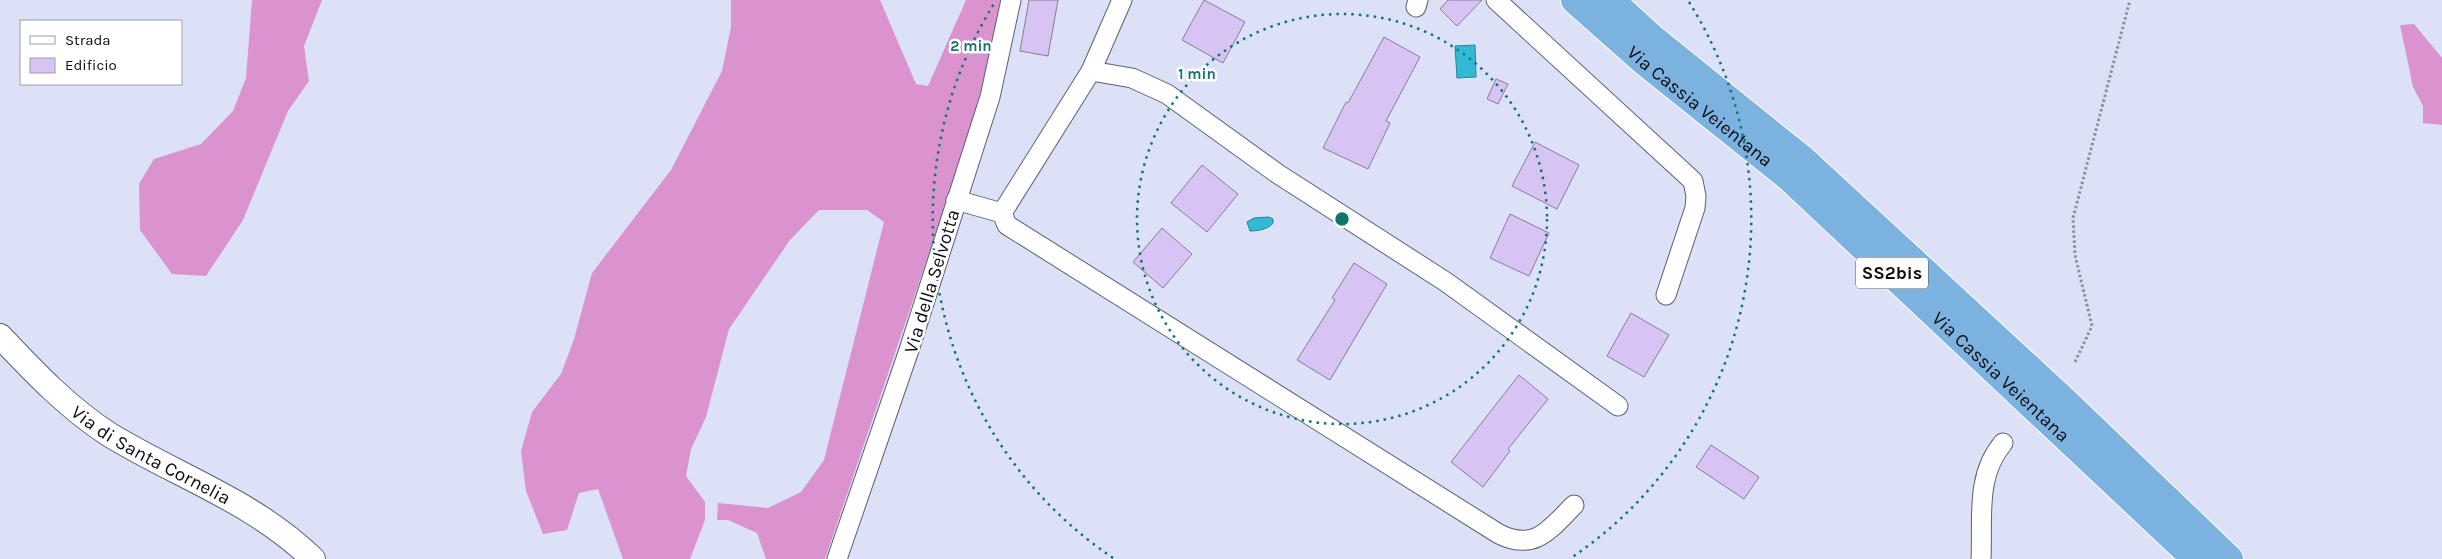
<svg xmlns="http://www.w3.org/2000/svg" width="2442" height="559" viewBox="0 0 2442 559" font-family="Karla,sans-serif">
<rect width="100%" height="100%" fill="#dce1f7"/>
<!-- forest -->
<g fill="#db93d0">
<path d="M252 0H322L304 46 309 81 288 111 243 220 206 276 172 274 140 230 139 184 154 159 201 144 233 111 246 78Z"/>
<path d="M731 0H880L916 84 928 86 966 0H1006L991 50 970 133 825 559H766L757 533 728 520H717L718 503 768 508 801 492 824 460 884 222 867 210H819L790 240 729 329 706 417 691 449 686 476 705 502V520L690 559H623L598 489 579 493 567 530 543 534 526 491 521 451 532 412 561 374 574 339 592 273 671 170 722 71 731 27Z"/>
<path d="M2414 24 2442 58V125L2423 123V106L2413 87 2400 25Z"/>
</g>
<!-- water -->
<g fill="#33b8d6" stroke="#27849c">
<path d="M1475 45 1476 77 1457 78 1455 46Z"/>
<path d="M1269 217 1273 219V223C1269 229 1258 231 1250 231L1247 222 1254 218Z"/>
</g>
<!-- building -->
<g fill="#d7c4f5" stroke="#867f92">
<path d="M1029 0H1058L1048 56 1020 51Z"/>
<path d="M1204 0 1245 22 1223 63 1182 40Z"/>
<path d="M1448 0H1482L1457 26 1440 9Z"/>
<path d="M1384 37 1420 57 1386 121 1390 123 1368 169 1323 148 1346 102 1348 103Z"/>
<path d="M1496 79 1508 84 1498 104 1487 99Z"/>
<path d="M1535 142 1579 165 1557 209 1512 186Z"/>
<path d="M1202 165 1238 194 1207 232 1171 203Z"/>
<path d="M1510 214 1549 233 1529 276 1490 258Z"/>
<path d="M1162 228 1192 254 1163 288 1133 262Z"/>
<path d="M1354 263 1387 284 1330 380 1297 360 1335 300 1332 298Z"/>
<path d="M1631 313 1669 335 1644 377 1607 356Z"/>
<path d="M1519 375 1548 399 1508 449 1510 451 1483 487 1451 462Z"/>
<path d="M1711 445 1759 477 1744 499 1696 467Z"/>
</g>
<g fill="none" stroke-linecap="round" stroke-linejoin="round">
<defs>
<g id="minor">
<path d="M1496 0 1693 181 1696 196 1695 208 1666 295"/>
<path d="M1416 7 1418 0"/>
<path d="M1091 71 1132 78 1167 94 1278 174 1446 282 1618 406"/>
<path d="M956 200 1002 213 1007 225 1499 534C1535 552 1550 529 1574 505"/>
<path d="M1002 213 1091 71 1122 0"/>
<path d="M837 559 909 350 990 97 1011 0"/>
<path d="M1981 559C1983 519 1975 476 2003 443"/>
</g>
<g id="tertiary">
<path id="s1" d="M0 336C33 371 69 409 110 435 179 477 253 501 313 559"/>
</g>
<g id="trunk">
<path id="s2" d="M1575 0 1644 61 1789 177 2196 559"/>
<path d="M1610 0 1654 40 1803 160 2063 400 2229 559"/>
</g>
</defs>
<!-- minor casing -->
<use href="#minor" stroke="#5b6072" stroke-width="21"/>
<!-- tertiary casing -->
<use href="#tertiary" stroke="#5b6072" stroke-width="26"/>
<!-- trunk casing -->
<use href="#trunk" stroke="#fff" stroke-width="30"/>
<!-- path -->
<path stroke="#8b8f9f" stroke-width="3" stroke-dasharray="2.5 2.5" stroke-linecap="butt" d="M2075 362 2092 326 2075 255 2073 218 2130 0"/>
<!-- minor -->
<use href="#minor" stroke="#fff" stroke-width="19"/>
<!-- tertiary -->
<use href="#tertiary" stroke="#fff" stroke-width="24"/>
<!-- trunk -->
<use href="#trunk" stroke="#7cb2df" stroke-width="28"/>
</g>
<!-- distance rings -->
<g fill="none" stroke="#0f766e" stroke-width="2.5" stroke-dasharray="2.5 5">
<circle cx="1342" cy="219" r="205"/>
<path d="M1113 558A409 409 0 0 1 995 2M1689 2A409 409 0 0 1 1571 558"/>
</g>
<g text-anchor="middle" stroke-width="5" stroke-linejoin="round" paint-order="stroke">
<!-- shield labels -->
<rect fill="#fff" stroke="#54555a" stroke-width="1" x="1856" y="257.5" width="72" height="31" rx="4"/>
<g font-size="18" font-weight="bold" fill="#0b0c13">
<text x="1892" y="279">SS2bis</text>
</g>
<!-- street labels -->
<g font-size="19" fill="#0b0c13" stroke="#fff">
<text dy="7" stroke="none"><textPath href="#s2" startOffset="164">Via Cassia Veientana</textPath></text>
<text transform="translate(931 281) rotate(-73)" y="7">Via della Selvotta</text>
<text dy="7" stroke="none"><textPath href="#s2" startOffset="569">Via Cassia Veientana</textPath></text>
<text dy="7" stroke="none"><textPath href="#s1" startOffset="194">Via di Santa Cornelia</textPath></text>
</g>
</g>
<circle cx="1342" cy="219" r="8" fill="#0f766e" stroke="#fff" stroke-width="2.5"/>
<g font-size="15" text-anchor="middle" font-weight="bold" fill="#0f766e" stroke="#fff" stroke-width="5" stroke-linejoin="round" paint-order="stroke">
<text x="971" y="51">2 min</text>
<text x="1197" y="79">1 min</text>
</g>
<!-- legend -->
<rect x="20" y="20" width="162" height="65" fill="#ffffff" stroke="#9d9ea1"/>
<rect x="30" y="36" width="25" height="8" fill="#ffffff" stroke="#9d9ea1"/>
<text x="65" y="45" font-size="15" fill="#0b0c13">Strada</text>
<rect x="30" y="58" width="25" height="15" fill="#d7c4f5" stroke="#9d9ea1"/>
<text x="65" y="70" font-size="15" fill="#0b0c13">Edificio</text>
</svg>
